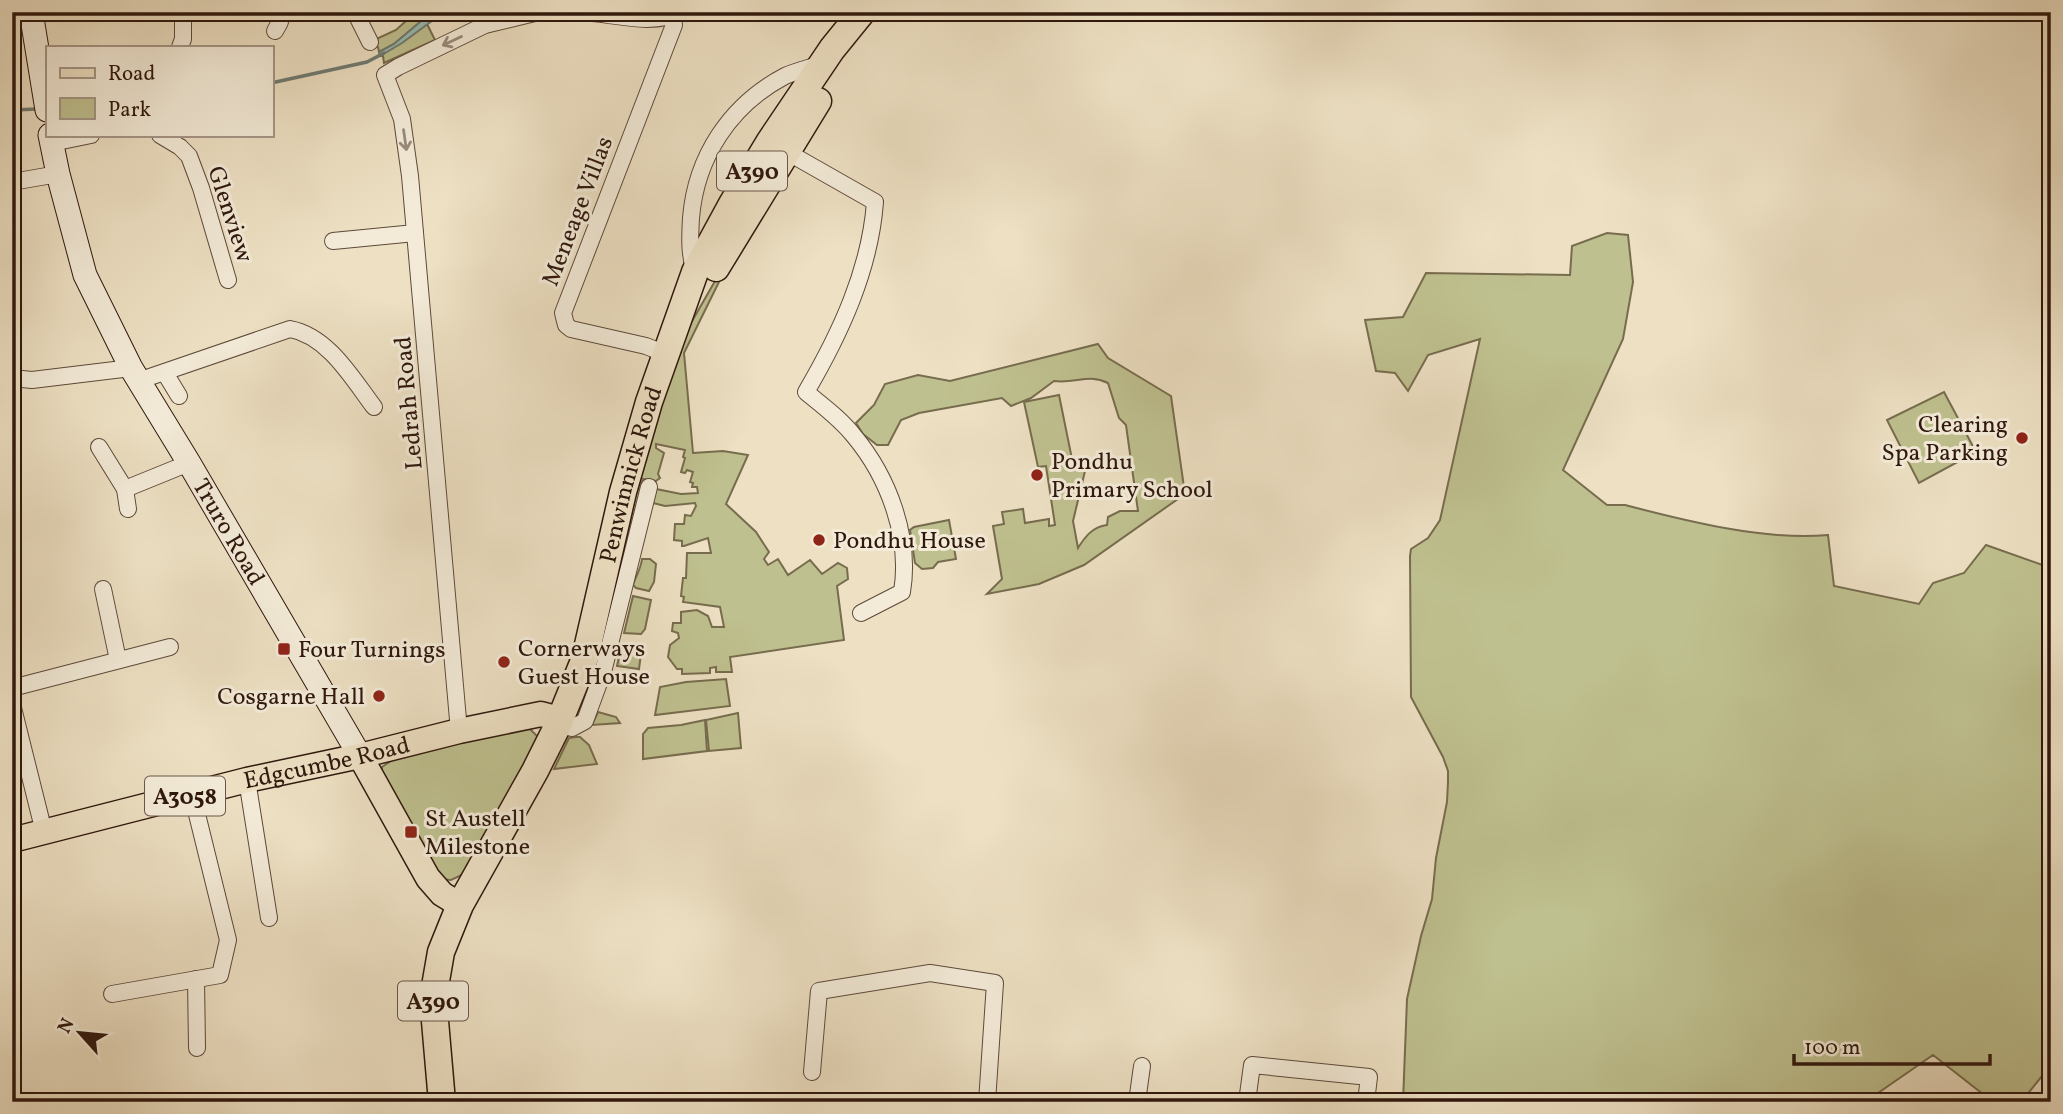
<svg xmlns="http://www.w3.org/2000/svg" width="2063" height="1114" viewBox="0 0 2063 1114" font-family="Vollkorn,serif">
<rect width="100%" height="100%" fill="#ede0c3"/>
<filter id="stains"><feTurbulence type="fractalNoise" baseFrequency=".00286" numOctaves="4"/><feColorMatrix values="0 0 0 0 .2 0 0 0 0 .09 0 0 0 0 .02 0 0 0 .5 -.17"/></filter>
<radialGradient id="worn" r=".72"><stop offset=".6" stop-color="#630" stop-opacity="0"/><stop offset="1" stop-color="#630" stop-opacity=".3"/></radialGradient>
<!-- green -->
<g fill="#bfc08f" stroke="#776c4e" stroke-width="2">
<path d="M416 12H432L394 44 379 52 378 47 372 41 396 30Z"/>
<path d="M427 24 435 40 384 63 383 56H380Z"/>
<path d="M746 227 684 353 693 453 723 451 748 455 726 504 756 532 769 552 764 559 768 565 778 559 788 575 810 560 822 574 838 563 847 568 848 579 837 586 844 640 730 657 732 672H716V667L710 668V673L682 674V669H677L668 657 670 645 679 638 678 633 672 631 673 623H681V612L697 610 708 616 712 627H724L720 607 683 602 684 597 681 596 683 578H686L687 553H711L708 538 684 546H682V541L674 540 675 524H684L685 515 691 516 696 506 695 503 665 506 653 503 656 489 681 494 698 493 697 487H692L693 483 690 482 693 472 687 470 685 473 681 472 685 458 683 457 685 450 656 444V448L664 453 658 474 660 478 656 481 643 479 613 601 611 600 634 503 631 502 663 389 691 323Z"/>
<path d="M1607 233 1628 235 1633 282 1623 339 1563 470 1607 505H1625C1686 521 1766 541 1828 535L1834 586 1919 604 1933 583 1964 573 1986 545 2051 568V1065L2021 1102H1993L1933 1055 1865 1102H1403L1407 999 1421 936 1432 899 1436 858 1447 802 1448 782V771L1443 757 1411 697 1410 556 1411 549 1428 538 1440 520 1480 339 1428 355 1408 391 1395 373 1376 371 1365 320 1403 317 1426 273 1570 275 1572 246Z"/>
<path d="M1098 344 1108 358 1171 396 1185 494 1084 565 1039 584 987 594 1002 579 993 526 1004 524 1002 512 1023 509 1025 523 1049 519V526L1055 525 1046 466 1038 467 1024 402 1059 395 1072 459 1082 461 1086 467 1073 521 1078 548C1085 537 1092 527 1107 525L1108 517 1120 511H1138L1126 425 1119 418 1108 383C1088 373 1076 384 1054 381L1031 398 1011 406 1002 398 919 413 901 420 888 445H877L863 434 856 423 874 405 885 384 918 375 950 381Z"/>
<path d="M1944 392 1976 452 1919 483 1887 420Z"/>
<path d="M949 520 956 559 938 562 933 568 922 569 915 563 910 530 914 527Z"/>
<path d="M642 559H650L656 564 654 582 649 591 636 588 633 585C636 575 641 569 642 559Z"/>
<path d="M633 596 651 600 645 629 641 634 624 633Z"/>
<path d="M630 646H642L639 669 617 666 621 648Z"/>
<path d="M726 679 730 706 655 715 660 687 686 682Z"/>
<path d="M598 712 616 717 620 723 592 725Z"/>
<path d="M738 713 741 748 709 751 706 720Z"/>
<path d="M705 720 707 751 643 759V734L648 728 681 725Z"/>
<path d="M527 726 538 737 537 747 466 873 451 880 440 879 381 781 382 767 395 758Z"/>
<path d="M576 737H580L589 745 597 764 554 769 569 738Z"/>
</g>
<!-- water -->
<path fill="#99bdb5" stroke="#6f7b72" stroke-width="2" d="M432 12H444L402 43 380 56 379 52 394 44Z"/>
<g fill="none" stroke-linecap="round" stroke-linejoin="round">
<!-- stream -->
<g stroke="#6f7b72" stroke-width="3.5">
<path d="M271 83 367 62 384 53"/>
<path d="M12 110 38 109"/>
</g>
<defs>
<g id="minor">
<path d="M355 12 370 42"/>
<path d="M581 12C611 13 652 27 680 12"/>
<path d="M275 31 280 22 278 12"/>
<path d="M180 47 183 39V12"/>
<path d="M160 135 180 147 189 156 201 188 228 280"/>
<path d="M52 143 91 135"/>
<path d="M787 152 875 202C870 270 840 334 806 392 823 406 841 419 854 436 889 478 911 538 902 592L861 613"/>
<path d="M12 182 58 174"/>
<path d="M333 241 415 233"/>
<path d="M695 272C689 255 690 236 691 218 696 157 730 105 785 76 796 71 809 68 821 64"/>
<path d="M666 354 646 346 571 329 566 325 563 313 674 25 673 16"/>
<path d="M165 373 179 396"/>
<path d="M12 378 32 380 131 368"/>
<path d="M138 381 290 329C328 336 352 378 374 407"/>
<path d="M99 447 125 489 189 463"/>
<path d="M125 489 128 509"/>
<path d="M103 589 118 660"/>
<path d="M12 688 170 647"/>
<path d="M12 704 44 832"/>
<path d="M558 725 572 728 585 721 603 672 649 487"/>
<path d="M459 731 410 176 402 119 385 75 398 67 485 25 539 12"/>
<path d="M247 780 269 918"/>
<path d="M196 979 197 1048"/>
<path d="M112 994 220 975 228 940 192 794"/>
<path d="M812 1072 819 991 930 973 995 983 987 1102"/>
<path d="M1137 1102 1142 1066"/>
<path d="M1247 1102 1252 1065 1369 1077 1366 1102"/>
</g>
<g id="secondary">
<path d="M31 12 47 110"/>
<path id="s1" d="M50 135 58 174 85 275 131 368 189 463 360 756"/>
</g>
<g id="primary">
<path d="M360 756 428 878 442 894 460 905"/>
<path id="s2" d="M12 840 247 780 360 756 459 731 541 714 560 719"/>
</g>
<g id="trunk">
<path d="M716 268 818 101"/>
<path id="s3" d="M442 1102 433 998 441 952 460 905 535 771 558 725 585 658 623 492 649 402 695 272 732 204 770 141 832 49 862 12"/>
</g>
</defs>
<!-- minor casing -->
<use href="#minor" stroke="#5e493a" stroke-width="18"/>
<!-- secondary casing -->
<use href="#secondary" stroke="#2f170d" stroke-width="25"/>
<!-- primary casing -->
<use href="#primary" stroke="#2f170d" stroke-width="27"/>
<!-- trunk casing -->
<use href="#trunk" stroke="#2f170d" stroke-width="29"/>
<!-- minor -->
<use href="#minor" stroke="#f3ebd8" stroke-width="16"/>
<!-- secondary -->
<use href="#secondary" stroke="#f3ebd8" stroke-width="23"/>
<!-- primary -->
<use href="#primary" stroke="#ede0c3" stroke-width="24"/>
<!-- trunk -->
<use href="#trunk" stroke="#ede0c3" stroke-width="26"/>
</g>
<!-- one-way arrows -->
<defs><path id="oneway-shaft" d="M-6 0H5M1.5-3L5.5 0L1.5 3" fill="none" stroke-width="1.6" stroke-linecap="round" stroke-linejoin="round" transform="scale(1.75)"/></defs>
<g stroke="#9b8c7d">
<use href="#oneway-shaft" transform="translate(452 41) rotate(155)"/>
<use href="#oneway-shaft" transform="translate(405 140) rotate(82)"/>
</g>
<!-- markers -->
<g fill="#8f2418" stroke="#f3ebd8" stroke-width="2.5">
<circle cx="2022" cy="438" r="7"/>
<circle cx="1037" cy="475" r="7"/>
<circle cx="819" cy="540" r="7"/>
<rect x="277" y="642" width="14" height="14" rx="3.5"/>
<circle cx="504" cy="662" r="7"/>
<circle cx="379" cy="696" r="7"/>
<rect x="404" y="825" width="14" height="14" rx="3.5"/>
</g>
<g text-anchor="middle" stroke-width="6" stroke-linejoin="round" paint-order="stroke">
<!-- shield labels -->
<g fill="#f3ebd8" stroke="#6a574a" stroke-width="2">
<rect x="717" y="151.5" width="70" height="39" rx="5"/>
<rect x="145" y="776.5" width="80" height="39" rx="5"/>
<rect x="398" y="981.5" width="70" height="39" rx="5"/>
</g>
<g font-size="23" font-weight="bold" fill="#2f170d">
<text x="752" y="179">A390</text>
<text x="185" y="804">A3058</text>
<text x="433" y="1009">A390</text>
</g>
<!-- street labels -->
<g font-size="24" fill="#2f170d" stroke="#f3ebd8">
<text transform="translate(577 211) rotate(-69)" y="8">Meneage Villas</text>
<text transform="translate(231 214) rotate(72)" y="8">Glenview</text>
<text transform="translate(408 403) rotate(-95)" y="8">Ledrah Road</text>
<text dy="8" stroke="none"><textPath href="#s3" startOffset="668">Penwinnick Road</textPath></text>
<text dy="8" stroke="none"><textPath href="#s1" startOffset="439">Truro Road</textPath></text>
<text dy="8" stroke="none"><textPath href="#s2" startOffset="324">Edgcumbe Road</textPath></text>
</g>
<!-- poi labels -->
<g font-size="24" fill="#2f170d" stroke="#f3ebd8" text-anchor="start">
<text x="2008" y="432" text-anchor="end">Clearing<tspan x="2008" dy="28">Spa Parking</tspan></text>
<text x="1051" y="469">Pondhu<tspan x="1051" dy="28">Primary School</tspan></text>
<text x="833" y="548">Pondhu House</text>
<text x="518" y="656">Cornerways<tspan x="518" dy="28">Guest House</tspan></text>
<text x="298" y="657">Four Turnings</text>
<text x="365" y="704" text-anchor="end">Cosgarne Hall</text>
<text x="425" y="826">St Austell<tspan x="425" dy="28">Milestone</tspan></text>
</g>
</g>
<!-- margin -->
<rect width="2063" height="1114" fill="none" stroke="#ede0c3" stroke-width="42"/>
<rect x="14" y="14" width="2035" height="1086" fill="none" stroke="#2f170d" stroke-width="3.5"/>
<rect x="21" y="21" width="2021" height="1072" fill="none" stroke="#2f170d" stroke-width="2"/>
<!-- legend -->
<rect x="46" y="46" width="228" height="91" fill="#f3ebd8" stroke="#a59687" stroke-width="2"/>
<rect x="60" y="68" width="35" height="10" fill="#ede0c3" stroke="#a59687" stroke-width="2"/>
<text x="108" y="80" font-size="21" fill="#2f170d">Road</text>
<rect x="60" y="98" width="35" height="21" fill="#bfc08f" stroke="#a59687" stroke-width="2"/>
<text x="108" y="116" font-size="21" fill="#2f170d">Park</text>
<!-- north arrow -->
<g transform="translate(80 1033) rotate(297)" stroke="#f3ebd8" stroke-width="5" paint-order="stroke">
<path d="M0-5L12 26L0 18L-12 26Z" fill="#2f170d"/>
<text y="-10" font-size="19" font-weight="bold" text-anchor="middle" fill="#2f170d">N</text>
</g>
<!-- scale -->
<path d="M1794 1054v10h196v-10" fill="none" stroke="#2f170d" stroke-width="3.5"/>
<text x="1804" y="1054" font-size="21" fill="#2f170d" stroke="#f3ebd8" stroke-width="5" paint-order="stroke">100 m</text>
<rect width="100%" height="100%" filter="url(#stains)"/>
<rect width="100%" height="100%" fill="url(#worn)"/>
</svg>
